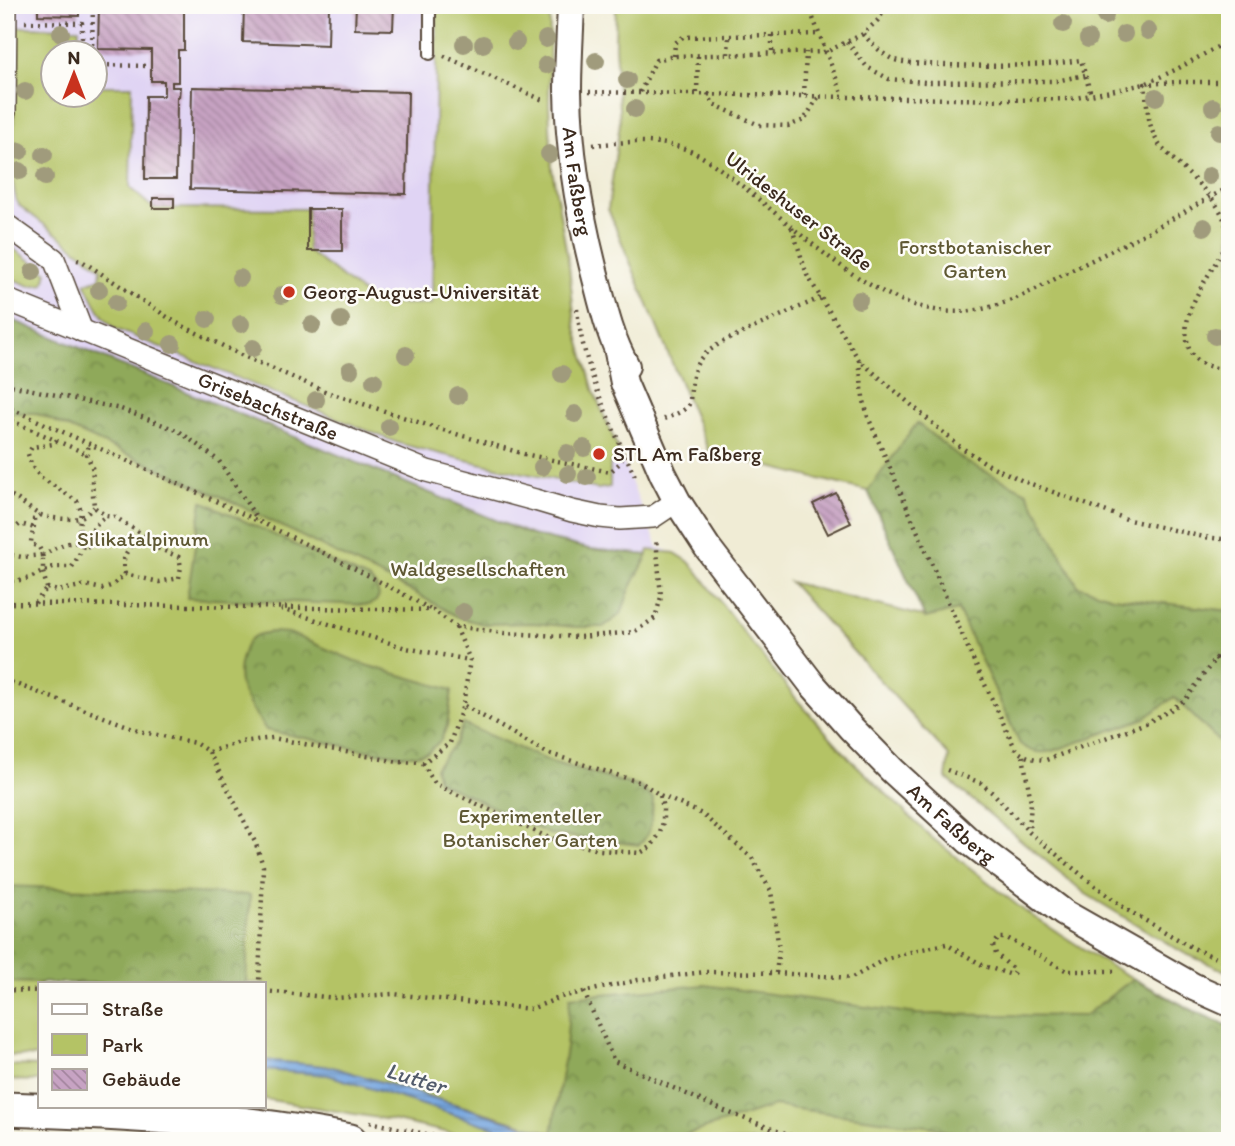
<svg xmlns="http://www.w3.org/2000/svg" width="1235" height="1146" viewBox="0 0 1235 1146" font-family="Itim,sans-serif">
<defs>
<pattern id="forest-crowns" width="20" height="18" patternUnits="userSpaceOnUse" patternTransform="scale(1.75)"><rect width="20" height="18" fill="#8fa95a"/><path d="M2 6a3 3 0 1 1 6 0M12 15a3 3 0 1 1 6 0" fill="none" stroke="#768a4a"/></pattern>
<pattern id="water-rules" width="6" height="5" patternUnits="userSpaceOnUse" patternTransform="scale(1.75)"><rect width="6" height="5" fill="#74a5df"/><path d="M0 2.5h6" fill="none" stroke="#6087b4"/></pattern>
<pattern id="building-back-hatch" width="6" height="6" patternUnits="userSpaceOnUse" patternTransform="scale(1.75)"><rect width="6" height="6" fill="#c7a3c3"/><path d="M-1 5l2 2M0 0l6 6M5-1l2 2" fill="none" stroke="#a3859e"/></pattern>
</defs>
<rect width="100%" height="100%" fill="#fdfcf7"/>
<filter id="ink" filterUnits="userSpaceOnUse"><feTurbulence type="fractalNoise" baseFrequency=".0143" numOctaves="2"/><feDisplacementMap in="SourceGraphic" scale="14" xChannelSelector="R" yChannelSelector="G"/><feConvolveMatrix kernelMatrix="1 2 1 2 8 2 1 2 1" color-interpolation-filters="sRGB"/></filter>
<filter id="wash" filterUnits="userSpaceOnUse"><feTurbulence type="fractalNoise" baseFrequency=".00686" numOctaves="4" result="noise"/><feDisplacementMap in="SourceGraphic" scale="28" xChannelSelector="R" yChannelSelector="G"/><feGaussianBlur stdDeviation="1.57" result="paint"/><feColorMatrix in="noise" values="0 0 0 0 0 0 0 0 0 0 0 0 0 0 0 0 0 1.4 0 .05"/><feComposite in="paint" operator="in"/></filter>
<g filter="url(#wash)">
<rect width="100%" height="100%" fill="#f0ecd5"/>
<!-- built -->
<path fill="#e0d4f4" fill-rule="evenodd" d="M5 5H550L549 105 552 169 569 266 575 325 594 392 658 547 675 553 658 550 648 555 589 549 532 535 5 317ZM52 52H94V94H52Z"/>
<!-- green -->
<g fill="#b4c365" stroke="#787642" stroke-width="2">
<path d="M437 5H550L549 105 552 169 569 266 575 325 594 392 619 451 617 459 610 463V487L598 489C531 475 464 461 398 443L116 329C100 317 94 300 85 283L100 278 101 268 20 206 16 200 13 182 15 31 19 27 79 28 78 52H52V94H94L95 86H132L130 188 153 208 308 209V251L377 304H432Z"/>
<path d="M616 5H1230V973L1184 953 1086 894 946 778 949 756 790 582 925 617 868 491 709 452 608 209 620 123 615 46Z"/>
<path d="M5 243 47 272 44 284 30 286 5 276Z"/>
<path d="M5 317 532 535 589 549 647 555 649 550 675 553 688 561 698 572 743 632 799 702 850 759 931 837 1026 912 1110 966 1192 1010 1230 1027V1141H551L552 1133 332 1067 264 1060V983H40V1057L5 1055Z"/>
<path d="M5 1065 40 1066V1081L5 1080Z"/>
<path d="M264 1070 328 1075 537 1141H486L396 1121 264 1099Z"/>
</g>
<!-- forest -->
<g fill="url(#forest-crowns)" stroke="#656a3c" stroke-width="2">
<path d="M5 317 531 535 589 549 648 555 630 589 621 614 603 627H575L532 623 483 624 458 617 413 592 235 503 36 413H5Z"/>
<path d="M917 423 966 462 1027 492 1078 586 1113 597 1230 611V752L1174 697 1145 718 1053 751C1039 754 1031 752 1020 744L958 610 925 618 868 491Z"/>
<path d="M202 501 370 580 376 586 379 596 376 601 369 605 187 598Z"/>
<path d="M272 632 289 633 362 664 452 690 447 726 441 740 428 752 417 755H400L364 750 266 730C249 703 231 687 243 653 248 636 256 634 272 632Z"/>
<path d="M463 724 551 762 640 787 653 799C652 815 653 833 639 845L549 834 438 781 435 768 455 743Z"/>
<path d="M5 886 250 895 246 983H41L5 982Z"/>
<path d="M1133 979 1192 1010 1230 1027V1141H976L933 1127 774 1106 666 1141H624L552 1133 566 1048 570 997 704 985 917 1014 1084 1016Z"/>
</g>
<!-- water -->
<path fill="url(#water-rules)" stroke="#58687e" stroke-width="2" d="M264 1060 332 1067 574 1141H537L328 1075 264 1070Z"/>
<g id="blocks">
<!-- building -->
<g fill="url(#building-back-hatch)">
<path d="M38 5H79V16L38 15Z"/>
<path d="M99 5H184V50H178V82H172V87H180L179 97H177L176 179H145L146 96H164V81H151V50L98 49Z"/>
<path d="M244 5H329L328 45 243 42Z"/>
<path d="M356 5H394L393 30 355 29Z"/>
<path d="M192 87 408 92 406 194 190 189Z"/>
<rect x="153" y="198" width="21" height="10"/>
<rect x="308" y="209" width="34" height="42"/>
<path d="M836 493 851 523 828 534 813 504Z"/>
</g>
</g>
</g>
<g filter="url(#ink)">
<use href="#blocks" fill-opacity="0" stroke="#564739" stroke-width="2"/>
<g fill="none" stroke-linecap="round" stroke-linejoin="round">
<defs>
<path id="service" d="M430 54V5"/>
<g id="minor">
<path d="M5 112 6 5"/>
<path d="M5 224 54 259 82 331"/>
<path id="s1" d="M5 299 427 471 535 500 572 511 600 517 620 519 653 517 677 501"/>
</g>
<g id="tertiary">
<path id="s2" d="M571 5C570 34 568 62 568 91 569 157 581 223 598 286 605 314 612 341 626 366"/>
<path id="s3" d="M618 352 624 383 663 474 677 501 707 547 812 684 851 728 893 771 969 841 1064 913 1194 987 1230 1003"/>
</g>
<path id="primary" d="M5 1109C120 1113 237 1118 350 1141"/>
</defs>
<!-- service casing -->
<use href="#service" stroke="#564739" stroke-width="14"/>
<!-- minor casing -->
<use href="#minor" stroke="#564739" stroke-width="24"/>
<!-- tertiary casing -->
<use href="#tertiary" stroke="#564739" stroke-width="30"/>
<!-- primary casing -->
<use href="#primary" stroke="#564739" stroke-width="37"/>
<!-- path -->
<g stroke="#564739" stroke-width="4.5" stroke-dasharray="2 5" stroke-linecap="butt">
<path d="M808 5 843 96"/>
<path d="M25 22 82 23V52"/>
<path d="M863 34C871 43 881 53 892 59 903 64 932 64 945 65 991 66 1036 67 1081 60L1091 95"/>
<path d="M772 35V53"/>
<path d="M847 42 867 67 889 79 925 82 1056 81 1085 75"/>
<path d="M1219 46 1230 59"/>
<path d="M92 52 93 5"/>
<path d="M728 54 729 36"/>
<path d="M444 56 545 101"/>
<path d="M674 56 675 43 683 37 820 34"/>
<path d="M94 65 151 66"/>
<path d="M1230 82H1178L1145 84C1147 102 1147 124 1157 141 1160 147 1166 152 1171 157 1189 176 1225 203 1227 232 1228 242 1221 253 1216 262 1203 285 1182 313 1187 340 1190 365 1209 367 1230 370"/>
<path d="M589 92 1004 100 1071 99 1145 84 1177 69 1230 40"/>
<path d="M640 92 656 60 674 56 826 52 863 34 878 20 888 5"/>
<path d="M697 93 698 55"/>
<path d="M708 93 713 104 759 125 788 126 804 120 819 96"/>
<path d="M804 95 806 52"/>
<path d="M593 145C625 142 657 138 688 150 708 158 724 172 741 185 804 234 889 326 977 310 1011 304 1040 287 1070 271 1098 257 1127 243 1155 228 1180 215 1204 200 1230 187"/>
<path d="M792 228 807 275 859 360 959 446 989 465 1023 481 1129 520 1204 537 1230 540"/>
<path d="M77 260 82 261 175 322 241 355 327 392 436 428 524 454 610 472 621 462 623 452"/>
<path d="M577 309C583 368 611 425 636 478"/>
<path d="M859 360 863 397 868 417 971 655 1016 750C1026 758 1034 759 1046 760L1146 723 1169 711 1186 699 1230 638"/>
<path d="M5 384 121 409 179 431 219 461 258 520"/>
<path d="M5 406C149 471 294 533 432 610"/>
<path d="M5 418 87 454"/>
<path d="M664 419C671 416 683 412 688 406 691 402 690 394 691 390 694 361 699 357 722 342L820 298"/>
<path d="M57 440 53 444 32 447 28 454 31 464 40 477 77 501 81 511 79 527 83 542"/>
<path d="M5 493C19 498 26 507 38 514 46 518 73 521 81 517 86 515 91 510 94 507"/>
<path d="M40 515 34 519C35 528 31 535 31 544L39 547 43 555C61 545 74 536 93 549"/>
<path d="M5 531 14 529 20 524 35 528"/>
<path d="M5 554 22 557 43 555V572L47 588"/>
<path d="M125 574C120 554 129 547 145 536"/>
<path d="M5 580 15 581 30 578 53 567H72C84 549 87 529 106 516"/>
<path d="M47 588 58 591 85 585 102 589 113 585 125 574 159 582 179 578 181 567 179 557 150 545 145 536 115 517 106 516 94 507 92 482 93 470 87 454 89 444"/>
<path d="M5 603 433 610 455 626 504 633 580 637 634 632 655 618 661 597 656 538"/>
<path d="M35 603 47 588"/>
<path d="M281 609 406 648 469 660"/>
<path d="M1215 658 1230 667"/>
<path d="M5 680 144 732 195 743 209 752 256 844 263 866 259 983"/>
<path d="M209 752 240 742 273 738 398 762 423 763 450 743 463 705 470 660 456 627"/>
<path d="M1023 756 1031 802 1029 831"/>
<path d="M423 763 435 784 547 837 599 850 640 853 651 847 660 833 663 822V808L660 795 642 783 547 753 463 705"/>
<path d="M947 770 981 783 995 795 1029 832 1084 877 1127 910 1193 948 1230 964"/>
<path d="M776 973 852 978 885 959 918 950 946 944 984 966 1012 975 1014 972 1012 968 996 954 993 945 999 938H1007L1067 971H1117"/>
<path d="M5 990 40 991"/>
<path d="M264 991 336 998 393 994 531 1009 561 997 638 980 705 972 776 973 779 950 771 891 752 858 702 814 660 795"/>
<path d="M584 992 614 1061 722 1110 788 1135 834 1138 855 1141"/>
<path d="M370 1122 458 1141"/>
</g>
<!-- service -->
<use href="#service" stroke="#fff" stroke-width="10"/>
<!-- minor -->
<use href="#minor" stroke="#fff" stroke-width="21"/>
<!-- tertiary -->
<use href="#tertiary" stroke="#fff" stroke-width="26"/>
<!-- primary -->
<use href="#primary" stroke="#fff" stroke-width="33"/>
</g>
<!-- trees -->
<g fill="#a09b7c">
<circle cx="1105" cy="16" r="9"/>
<circle cx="1063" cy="24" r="9"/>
<circle cx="1148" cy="31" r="9"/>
<circle cx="61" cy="33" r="9"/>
<circle cx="1124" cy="34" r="9"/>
<circle cx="546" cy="39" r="9"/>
<circle cx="1088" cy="39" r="9"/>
<circle cx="516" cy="42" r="9"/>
<circle cx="464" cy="44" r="9"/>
<circle cx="483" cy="44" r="9"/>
<circle cx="596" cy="61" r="9"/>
<circle cx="546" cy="65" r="9"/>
<circle cx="627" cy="80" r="9"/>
<circle cx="25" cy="91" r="9"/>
<circle cx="1156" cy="97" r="9"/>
<circle cx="1213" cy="107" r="9"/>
<circle cx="635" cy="109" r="9"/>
<circle cx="1219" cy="132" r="9"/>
<circle cx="20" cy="151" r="9"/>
<circle cx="549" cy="154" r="9"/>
<circle cx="44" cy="155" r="9"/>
<circle cx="20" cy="171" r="9"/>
<circle cx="1209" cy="176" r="9"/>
<circle cx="45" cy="177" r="9"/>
<circle cx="1204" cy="227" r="9"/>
<circle cx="33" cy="272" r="9"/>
<circle cx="240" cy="278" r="9"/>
<circle cx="99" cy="290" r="9"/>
<circle cx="282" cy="295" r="9"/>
<circle cx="859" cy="300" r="9"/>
<circle cx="116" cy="303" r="9"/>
<circle cx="207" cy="319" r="9"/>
<circle cx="341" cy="320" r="9"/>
<circle cx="241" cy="324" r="9"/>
<circle cx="312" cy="325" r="9"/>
<circle cx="146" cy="331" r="9"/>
<circle cx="1215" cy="336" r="9"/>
<circle cx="172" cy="344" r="9"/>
<circle cx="253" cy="348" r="9"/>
<circle cx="406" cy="355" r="9"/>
<circle cx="350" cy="370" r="9"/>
<circle cx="562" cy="374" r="9"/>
<circle cx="374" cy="381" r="9"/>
<circle cx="458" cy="396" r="9"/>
<circle cx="316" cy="400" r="9"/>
<circle cx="575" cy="414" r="9"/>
<circle cx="389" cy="427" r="9"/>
<circle cx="584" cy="448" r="9"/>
<circle cx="567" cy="453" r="9"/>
<circle cx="542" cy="467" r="9"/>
<circle cx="568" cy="474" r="9"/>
<circle cx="587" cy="477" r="9"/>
<circle cx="463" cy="612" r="9"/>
</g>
</g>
<!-- markers -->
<g fill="#c8321e" stroke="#fdfcf7" stroke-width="2.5">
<circle cx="289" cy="292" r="7"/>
<circle cx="599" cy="454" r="7"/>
</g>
<g text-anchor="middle" stroke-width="5" stroke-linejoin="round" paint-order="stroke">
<!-- street labels -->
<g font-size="21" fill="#3b2a1e" stroke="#fdfcf7">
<text dy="7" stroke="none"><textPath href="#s2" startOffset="177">Am Faßberg</textPath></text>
<text transform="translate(799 211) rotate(38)" y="7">Ulrideshuser Straße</text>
<text dy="7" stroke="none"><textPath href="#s1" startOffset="284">Grisebachstraße</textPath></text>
<text dy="7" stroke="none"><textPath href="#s3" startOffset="586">Am Faßberg</textPath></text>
</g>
<!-- park labels -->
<g font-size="21" fill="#5f5833" stroke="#fdfcf7">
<text x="975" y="254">Forstbotanischer<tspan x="975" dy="24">Garten</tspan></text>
<text x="143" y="546">Silikatalpinum</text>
<text x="478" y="576">Waldgesellschaften</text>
<text x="530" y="823">Experimenteller<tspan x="530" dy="24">Botanischer Garten</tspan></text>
</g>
<!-- poi labels -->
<g font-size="21" fill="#3b2a1e" stroke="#fdfcf7" text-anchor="start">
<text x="303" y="299">Georg-August-Universität</text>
<text x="613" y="461">STL Am Faßberg</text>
</g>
<!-- water labels -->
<g font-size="23" font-style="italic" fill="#525b6b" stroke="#fdfcf7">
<text transform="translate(416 1078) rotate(17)" y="8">Lutter</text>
</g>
</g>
<!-- margin -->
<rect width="1235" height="1146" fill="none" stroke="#fdfcf7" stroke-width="28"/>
<!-- legend -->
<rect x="38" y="982" width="228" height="126" fill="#fdfcf7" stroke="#afa8a0" stroke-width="2"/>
<rect x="52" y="1004" width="35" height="10" fill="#ffffff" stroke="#afa8a0" stroke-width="2"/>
<text x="102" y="1016" font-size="21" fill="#3b2a1e">Straße</text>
<rect x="52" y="1034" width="35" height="21" fill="#b4c365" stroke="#afa8a0" stroke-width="2"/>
<text x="102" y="1052" font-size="21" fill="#3b2a1e">Park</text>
<rect x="52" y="1069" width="35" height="21" fill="url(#building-back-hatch)" stroke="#afa8a0" stroke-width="2"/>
<text x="102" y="1086" font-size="21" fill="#3b2a1e">Gebäude</text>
<!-- north arrow -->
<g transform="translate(74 74)"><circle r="33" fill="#fdfcf7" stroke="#afa8a0" stroke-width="2"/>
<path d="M0-5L12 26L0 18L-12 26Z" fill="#c8321e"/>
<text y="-10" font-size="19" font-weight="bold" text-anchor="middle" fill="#3b2a1e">N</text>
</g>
</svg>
